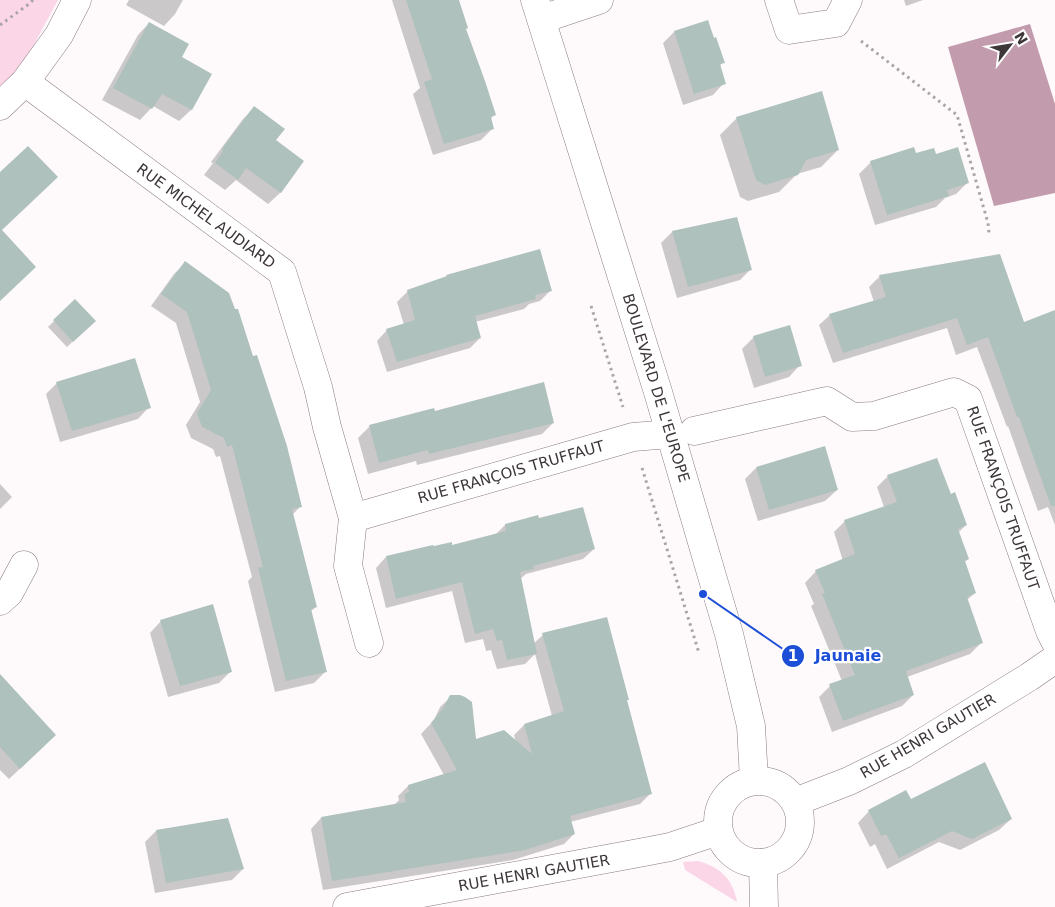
<svg xmlns="http://www.w3.org/2000/svg" width="1055" height="907" viewBox="0 0 1055 907" font-family="'DejaVu Sans',sans-serif">
<rect width="100%" height="100%" fill="#fefafc"/>
<!-- green -->
<g fill="#fad6e6">
<path d="M0 0H58L23 65 0 87Z"/>
<path d="M698 861C720 867 733 879 737 902L685 870 683 862Z"/>
</g>
<!-- water -->
<path fill="#c29bac" d="M1030 24 1055 104V193L994 206 948 47Z"/>
<!-- shadow -->
<g fill="#0003">
<path d="M129 0H183L175 14 164 26 126 5Z"/>
<path d="M392 0H458L465 29 494 115 490 119 493 128 481 140 433 155 413 94 420 88Z"/>
<path d="M904 0H923L906 6Z"/>
<path d="M707 21 723 62 719 67 724 83 713 95 683 105 663 43 674 32Z"/>
<path d="M149 23 180 58 210 74 191 110 179 121 153 106 140 120 102 100 138 35Z"/>
<path d="M254 108 275 140 303 161 280 193 268 204 236 180 225 190 204 175 213 163 211 162 243 119Z"/>
<path d="M737 118 838 150 821 167 797 174 779 192 748 201 740 197 720 135Z"/>
<path d="M915 155H935L967 183 956 194 945 198 936 207 875 225 859 174 871 162Z"/>
<path d="M672 232 751 269 740 280 677 298 661 243Z"/>
<path d="M185 263 301 506 292 515 316 607 310 612 325 672 314 683 275 692 248 581 252 577 220 456 216 457 213 449 191 438 186 425 200 402 176 323 151 306 174 274Z"/>
<path d="M880 276 1023 323 1055 402V525L1048 507 1038 511 1008 426 1007 427 977 347 956 355 947 328 833 363 819 325 830 315 874 302 869 287Z"/>
<path d="M408 291H550L540 301 529 304 524 309 475 322 480 338 470 348 387 372 377 341 387 330 404 325 397 302Z"/>
<path d="M75 301 94 321 67 347 48 327Z"/>
<path d="M754 337 800 365 789 377 754 388 742 349Z"/>
<path d="M57 383 149 407 138 419 60 442 46 394Z"/>
<path d="M434 412 553 423 542 434 417 465 416 461 368 474 358 438 370 426Z"/>
<path d="M756 468 837 490 825 501 758 521 745 479Z"/>
<path d="M888 476 950 496 966 525 958 533 968 559 964 562 975 593 967 600 981 643 970 654 907 677 913 695 902 706 832 732 819 697 830 686 842 681 811 606 814 604 805 583 816 571 843 561 834 532 845 521 884 507 877 487Z"/>
<path d="M0 484 12 497 0 509Z"/>
<path d="M538 520 594 549 583 559 526 574 520 579 533 644 543 635 626 701 650 794 640 804 570 822 574 834 564 844 513 860 323 890 311 829 321 818 393 806 399 800 398 796 408 786 444 775 421 734 434 720 440 707 451 697 475 740 516 742 514 735 524 725 552 716 535 654 525 664 497 669 491 650 486 651 483 639 465 643 452 591 386 608 376 568 386 557 432 546H451L495 535 505 525Z"/>
<path d="M161 621 231 671 219 683 168 697 150 633Z"/>
<path d="M0 698 44 746 9 779 0 770Z"/>
<path d="M910 800 1011 819 999 830 960 850 939 842 887 869 875 844 870 847 858 823 869 811Z"/>
<path d="M156 831 243 869 232 880 155 893 145 842Z"/>
</g>
<!-- building -->
<g fill="#aec1bd">
<path d="M406 0H459L468 28 466 29 485 81 496 115 491 117 494 129 444 144 424 82 432 79Z"/>
<path d="M708 20 714 38 716 37 725 63 720 64 726 84 694 94 674 31Z"/>
<path d="M149 22 189 44 182 57 212 74 192 110 162 94 152 109 113 88Z"/>
<path d="M822 91 839 150 806 160 798 175 765 185 756 180 736 117Z"/>
<path d="M254 106 285 129 276 140 304 161 281 193 246 168 238 180 215 163 223 151 222 149Z"/>
<path d="M28 146 58 177 2 230 36 267 0 301V172Z"/>
<path d="M914 147 916 153 934 148 936 154 958 147 969 183 947 190 949 196 887 215 870 161Z"/>
<path d="M737 217 752 270 688 287 672 231Z"/>
<path d="M540 249 552 291 535 295 536 299 475 316 481 338 397 362 386 329 415 320 407 290 447 276 446 275Z"/>
<path d="M1000 254 1024 322 1055 310V506H1051L1019 417H1017L988 337 967 345 957 318 843 353 829 314 886 297 879 275Z"/>
<path d="M185 261 229 293 235 309H238L253 356 257 355 287 446 302 507 292 509 317 607 311 609 327 672 286 681 258 568 263 567 232 445 227 447 224 438 202 427 197 413 211 390 187 312 161 294Z"/>
<path d="M75 299 96 321 73 342 53 320Z"/>
<path d="M790 325 802 366 765 377 753 336Z"/>
<path d="M135 358 151 408 72 431 56 382Z"/>
<path d="M544 382 554 423 429 454 428 450 379 463 369 425 434 408 435 411Z"/>
<path d="M825 446 838 490 769 510 756 467Z"/>
<path d="M937 458 951 494 955 492 967 525 958 529 969 559 965 561 976 593 967 597 983 643 906 671 914 695 843 721 829 684 855 675 822 594 825 593 815 570 855 554 844 520 897 502 887 475Z"/>
<path d="M583 507 595 549 533 566 534 569 520 572 537 654 507 660 502 640 497 641 493 629 475 634 462 582 396 599 386 556 433 545 434 546 452 542V545L506 531 505 524 538 515 539 518Z"/>
<path d="M213 604 232 672 180 686 160 620Z"/>
<path d="M607 617 629 700H627L652 794 570 816 575 834 525 850 332 881 321 817 406 802 404 794 409 792 408 785 457 770 431 723 443 708 450 695H460L465 697 472 702 476 739 504 730 532 754 524 724 564 711 542 633Z"/>
<path d="M0 674 56 735 20 769 0 747Z"/>
<path d="M985 762 1012 819 972 839 952 831 899 858 886 834 881 836 868 810 906 790 911 799Z"/>
<path d="M228 818 244 869 166 883 156 830Z"/>
</g>
<g fill="none" stroke-linecap="round" stroke-linejoin="round">
<defs>
<g id="minor">
<path d="M535 0 658 392 729 634 751 726 754 780"/>
<path d="M779 0 789 30 836 23 848 0"/>
<path d="M542 19 599 0"/>
<path d="M25 82 282 272 318 387 327 427 353 518 633 437 670 434"/>
<path d="M0 106 25 82 59 35 77 0"/>
<path d="M694 431 827 401 852 417 874 416 954 392 968 399 1050 631 1055 641"/>
<path d="M353 518 348 566 369 643"/>
<path d="M0 601 9 593 24 565"/>
<path d="M763 863 764 907"/>
</g>
<g id="major">
<circle cx="759" cy="822" r="41"/>
<path d="M795 802 849 781 904 754 1029 677 1055 659"/>
<path d="M347 907 644 852 670 847 718 831"/>
</g>
</defs>
<!-- minor casing -->
<use href="#minor" stroke="#8a7a81" stroke-width="29"/>
<!-- major casing -->
<use href="#major" stroke="#8a7a81" stroke-width="29"/>
<!-- path -->
<g stroke="#a9a4a7" stroke-width="3" stroke-dasharray="2.5 4" stroke-linecap="butt">
<path d="M0 25 29 4 33 0"/>
<path d="M861 41 957 115 988 223 989 233"/>
<path d="M591 306 623 407"/>
<path d="M642 468 699 653"/>
</g>
<!-- minor -->
<use href="#minor" stroke="#fff" stroke-width="28"/>
<!-- major -->
<use href="#major" stroke="#fff" stroke-width="28"/>
</g>
<g text-anchor="middle" stroke-width="4.5" stroke-linejoin="round" paint-order="stroke">
<!-- street labels -->
<g font-size="15" fill="#3e373a" stroke="#fff">
<text transform="translate(206 216) rotate(36)" y="5">RUE MICHEL AUDIARD</text>
<text transform="translate(656 388) rotate(73)" y="5">BOULEVARD DE L'EUROPE</text>
<text transform="translate(511 472) rotate(-16)" y="5">RUE FRANÇOIS TRUFFAUT</text>
<text transform="translate(1003 498) rotate(71)" y="5">RUE FRANÇOIS TRUFFAUT</text>
<text transform="translate(928 736) rotate(-30)" y="5">RUE HENRI GAUTIER</text>
<text transform="translate(534 873) rotate(-10)" y="5">RUE HENRI GAUTIER</text>
</g>
</g>
<!-- callouts -->
<path fill="none" stroke="#1d4ed8" stroke-width="2" d="M703 594L793 656"/>
<g fill="#1d4ed8" stroke="#fff" stroke-width="2">
<circle cx="703" cy="594" r="5"/>
<circle cx="793" cy="656" r="12"/>
</g>
<g font-size="15" text-anchor="middle" font-weight="bold" fill="#fff">
<text x="793" y="661">1</text>
</g>
<g font-size="16" text-anchor="middle" font-weight="bold" fill="#1d4ed8" stroke="#fff" stroke-width="4.5" stroke-linejoin="round" paint-order="stroke">
<text x="848" y="661">Jaunaie</text>
</g>
<!-- north arrow -->
<g transform="translate(1010 45) rotate(59)" stroke="#ffffff" stroke-width="4" paint-order="stroke">
<path d="M0-4L9 19L0 12L-9 19Z" fill="#3e373a"/>
<text y="-8" font-size="14" font-weight="bold" text-anchor="middle" fill="#3e373a">N</text>
</g>
</svg>
